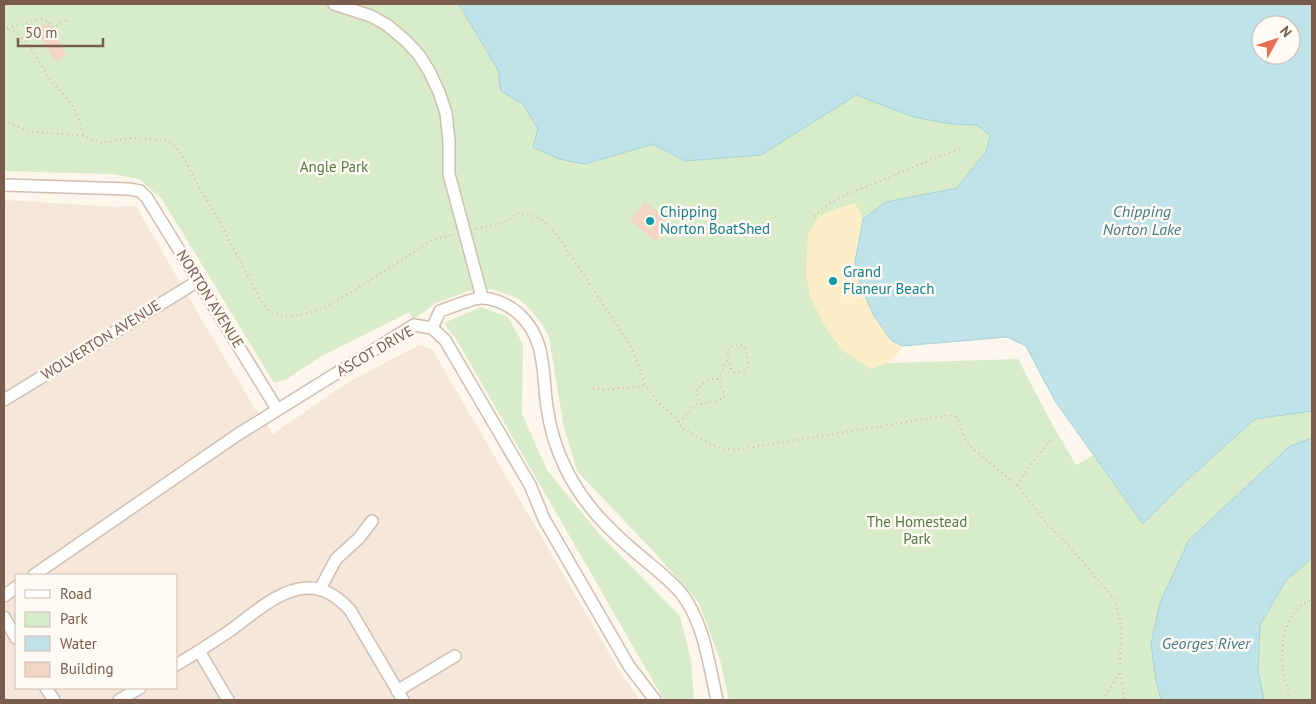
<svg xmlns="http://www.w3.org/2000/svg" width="1316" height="704" viewBox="0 0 1316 704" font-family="'PT Sans',sans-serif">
<rect width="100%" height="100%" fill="#fdf6ec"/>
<!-- residential -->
<path fill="#f5e8da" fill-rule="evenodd" d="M4 200 118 207 136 206 197 312 251 402 273 434 344 385 388 361 420 345 432 349 620 672 640 700H4ZM16 575H176V688H16Z"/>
<!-- green -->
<g fill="#d8ecc9">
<path d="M4 4H459L498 70 501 91 523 104 538 129 585 164 653 144 685 161 761 155 856 94 914 117 951 124 977 125 990 135 987 150 957 188 886 202 863 219 854 203 870 369 887 363 1018 359 1051 422 1076 465 1094 455 1143 523 1187 480 1255 419 1312 411V438L1290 446 1156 680 1161 700H729L720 660 699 603 653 551 577 471 563 423 549 337 542 324 531 310 519 299 493 289 469 291 436 303 413 320 409 312 320 357 287 379 274 383 162 199 139 179 112 174 4 171Z"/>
<path d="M481 307 508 317 523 344 522 414 547 470 601 536 680 616 691 660 694 700H664L456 339 444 323Z"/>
<path d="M1312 558V700H1264L1258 671 1260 625 1286 580Z"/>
</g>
<!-- sand -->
<path fill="#fcefc7" d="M855 203 863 219 855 262 891 340 902 346C893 363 888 363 870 369L842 350 824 325 810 296 806 274 808 235 818 217 836 209Z"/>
<!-- water -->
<g fill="#bfe3e8" stroke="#a5d3da" fill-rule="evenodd">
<path d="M459 4H1312V411L1255 419 1187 480 1143 524 1055 401 1026 346 1007 337 902 346 891 340 874 316 861 288 855 262 863 219 886 202 957 188 987 150 990 135 977 125 951 124 914 117 856 95 761 155 685 161 653 144 585 164 559 159 533 147 538 129 523 104 501 91 498 70ZM1261 25H1291V55H1261Z"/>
<path d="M1312 438V558L1286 580 1260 625 1258 671 1264 700H1161L1156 680 1151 644 1160 603 1189 540 1290 446Z"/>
</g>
<!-- building -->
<g fill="#f3d5c3">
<path d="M48 23 66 55 55 62 37 29Z"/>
<path d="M645 202 671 222 656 241 630 221Z"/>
</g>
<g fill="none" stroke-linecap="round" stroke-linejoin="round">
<defs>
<g id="minor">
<path d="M334 4 371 16 387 25 405 40 419 55 429 71 439 92 446 113 449 141V174L482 297"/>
<path d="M4 185 129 189 140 191 147 198 277 409"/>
<path d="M432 328 440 311C449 308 475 297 483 298 496 299 511 306 520 315 547 340 542 375 547 407 550 429 556 449 566 469 583 504 609 530 639 555 653 567 669 579 681 593 704 622 709 665 717 700"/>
<path d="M4 400 198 281"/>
<path d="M34 575 237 435 414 325 432 328 445 340 530 485 544 519 629 666 655 700"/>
<path d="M320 589 336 559 359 538 372 521"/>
<path d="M4 596 16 587"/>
<path d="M4 617 16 638"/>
<path d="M199 651 228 700"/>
<path d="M176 665C195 654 213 642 231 630 253 614 279 589 307 588 325 587 339 598 350 610L403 700"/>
<path d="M46 688 54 700"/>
<path d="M397 691 455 656"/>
<path d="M119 700 140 688"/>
</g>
</defs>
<!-- minor casing -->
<use href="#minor" stroke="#d1beb0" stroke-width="14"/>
<!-- path -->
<g stroke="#d9b8a5" stroke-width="2" stroke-dasharray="1 4" stroke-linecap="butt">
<path d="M4 28C28 34 37 61 50 79 56 88 65 94 71 103 77 112 80 126 84 136"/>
<path d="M7 28 41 19 49 22 52 28 69 19"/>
<path d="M4 121 28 131 84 136 100 143 133 138 164 140 173 144 184 158 198 186 216 215 260 299 269 311 279 315 289 317 308 313 333 303 382 273 430 241 455 234"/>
<path d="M814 216 830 203 845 195 961 148"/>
<path d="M476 229 503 223 519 213C539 216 543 220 557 235L632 348 646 386 658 402 679 422 682 428 716 447 735 450 949 415 957 417 966 441 972 448 1018 486 1046 523 1071 548 1115 600 1121 626 1120 671 1125 700"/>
<path d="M718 379 726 361H729L731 369 734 372C742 373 746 371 749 365L744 346 736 344 729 347 727 352 729 361"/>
<path d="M593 388 604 390 646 386"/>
<path d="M679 422 699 402 696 391C702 384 709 377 719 379L724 394V398L703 404 699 402"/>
<path d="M1017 485 1034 460 1053 437"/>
<path d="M1103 700 1120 672"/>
<path d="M1291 700C1289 691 1285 683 1284 674 1279 645 1283 613 1312 599"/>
</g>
<!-- minor -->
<use href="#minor" stroke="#fff" stroke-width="11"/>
</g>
<!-- markers -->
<g fill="#0f9aa8" stroke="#fffaf3" stroke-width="2">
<circle cx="650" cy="221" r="5"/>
<circle cx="833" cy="281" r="5"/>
</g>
<g text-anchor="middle" stroke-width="5" stroke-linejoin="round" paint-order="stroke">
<!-- park labels -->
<g font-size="15" fill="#537a41" stroke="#fffaf3">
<text x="334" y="172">Angle Park</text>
<text x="917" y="527">The Homestead<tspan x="917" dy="17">Park</tspan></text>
</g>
<!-- culture labels -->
<g font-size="15" fill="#0d838f" stroke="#fffaf3" text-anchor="start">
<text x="660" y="217">Chipping<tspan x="660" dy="17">Norton BoatShed</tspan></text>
<text x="843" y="277">Grand<tspan x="843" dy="17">Flaneur Beach</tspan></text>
</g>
<!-- street labels -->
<g font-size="15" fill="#7a5c4d" stroke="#fffaf3">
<text transform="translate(210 299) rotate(58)" y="5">NORTON AVENUE</text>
<text transform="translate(101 340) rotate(-32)" y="5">WOLVERTON AVENUE</text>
<text transform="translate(375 351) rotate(-30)" y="5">ASCOT DRIVE</text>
</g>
<!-- water labels -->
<g font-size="16" font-style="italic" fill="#437c86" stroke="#fffaf3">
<text x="1142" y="217">Chipping<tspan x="1142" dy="18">Norton Lake</tspan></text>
<text x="1206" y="649">Georges River</text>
</g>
</g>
<!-- border -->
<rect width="1316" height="704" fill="none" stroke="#7a5c4d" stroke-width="10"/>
<!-- legend -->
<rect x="15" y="574" width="162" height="115" fill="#fffaf3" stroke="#cabbb1"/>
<rect x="25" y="590" width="25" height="8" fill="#ffffff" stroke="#cabbb1"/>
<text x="60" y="599" font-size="15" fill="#7a5c4d">Road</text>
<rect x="25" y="612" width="25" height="15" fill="#d8ecc9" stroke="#cabbb1"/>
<text x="60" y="624" font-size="15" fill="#7a5c4d">Park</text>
<rect x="25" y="636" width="25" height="15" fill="#bfe3e8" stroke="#cabbb1"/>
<text x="60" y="649" font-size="15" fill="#7a5c4d">Water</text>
<rect x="25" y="662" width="25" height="15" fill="#f3d5c3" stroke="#cabbb1"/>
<text x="60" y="674" font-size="15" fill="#7a5c4d">Building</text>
<!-- north arrow -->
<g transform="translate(1276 40) rotate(50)"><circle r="24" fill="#fffaf3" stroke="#cabbb1"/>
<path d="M0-4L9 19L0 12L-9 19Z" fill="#e76f51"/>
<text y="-8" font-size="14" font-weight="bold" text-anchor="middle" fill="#7a5c4d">N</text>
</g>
<!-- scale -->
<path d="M18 38v8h85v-8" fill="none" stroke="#7a5c4d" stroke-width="2.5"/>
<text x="25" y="38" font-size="15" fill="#7a5c4d" stroke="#fffaf3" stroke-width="4" paint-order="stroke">50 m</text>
</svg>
